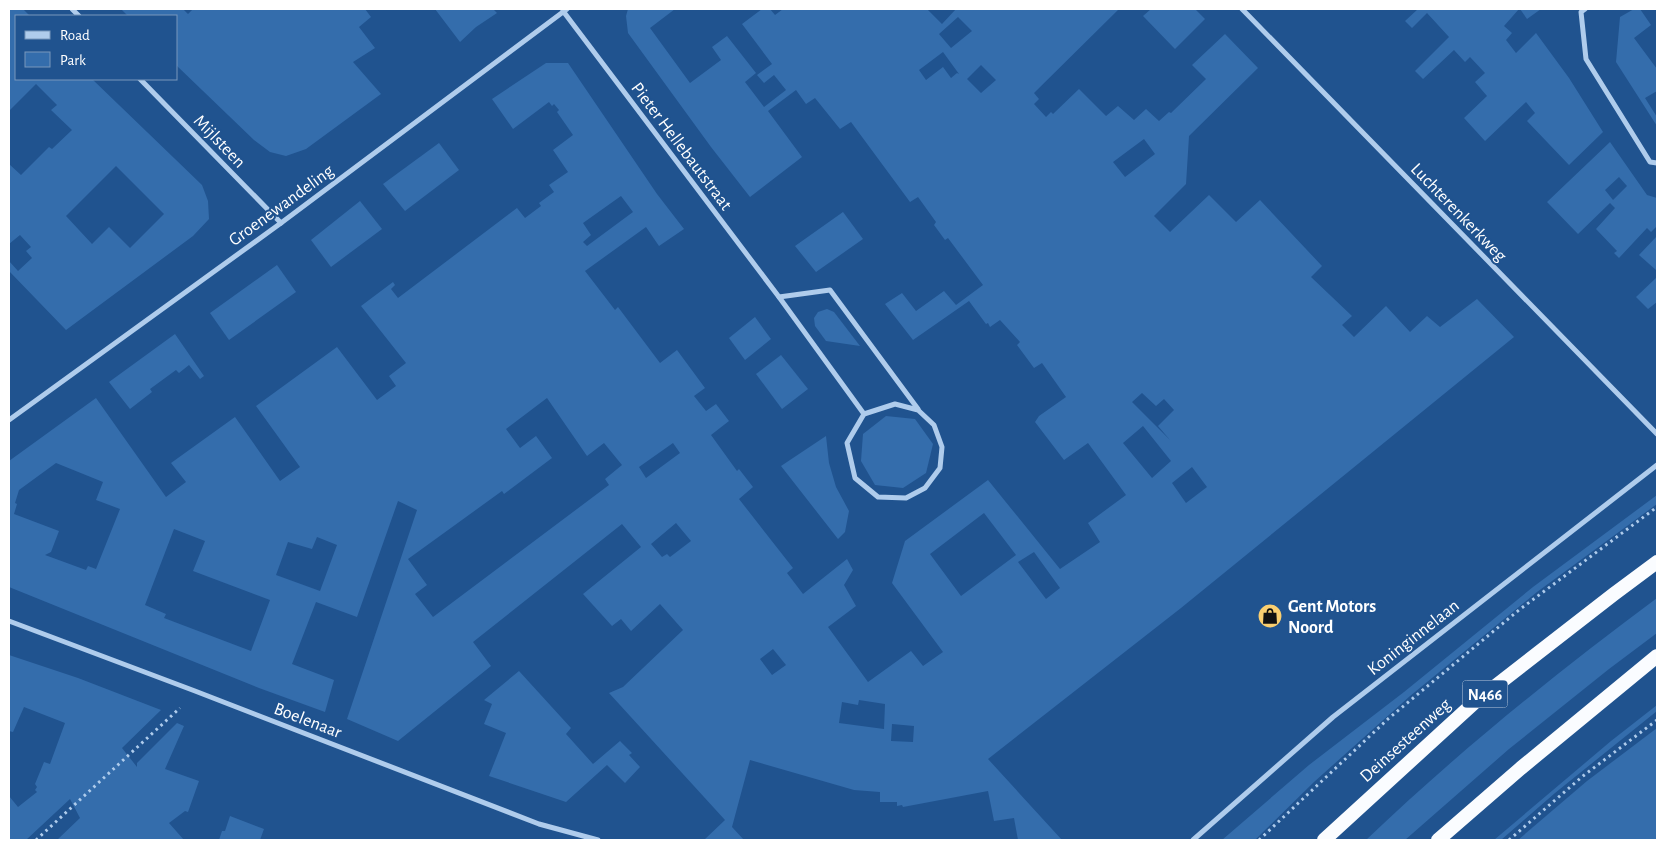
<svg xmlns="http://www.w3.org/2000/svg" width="1666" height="849" viewBox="0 0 1666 849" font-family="'Alegreya Sans',sans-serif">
<rect width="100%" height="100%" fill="#20538f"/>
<!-- green -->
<g fill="#346dac" fill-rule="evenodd">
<path d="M9 9H23L30 16H16V79H92L202 185 208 201 209 219 193 236 66 330 9 271V261L18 271 32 258 26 251 31 247 20 235 9 244V164L21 175 49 147 52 149 72 130 51 110 57 105 36 84 9 111ZM116 166 164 214 130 248 109 227 92 244 66 216Z"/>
<path d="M121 9H183L188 14 193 9H365L371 17 359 27 375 48 353 62 381 94 306 149 286 156 270 152 254 140 176 65V16H128Z"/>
<path d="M435 9H493L497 13 476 27 460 42Z"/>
<path d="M628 9H675L650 28 690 83 721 60 712 47 727 36 756 73 745 82 764 107 786 90 774 75 764 83 757 75 772 64 742 24 762 9H770L775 15 783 9H927L942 24 956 9H1119L1034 93 1039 99 1034 104 1046 117 1051 112 1053 114 1079 89 1106 116 1118 106 1134 120 1146 109 1159 121 1169 112 1171 113 1206 79 1192 65 1225 34 1258 68 1189 136 1186 184 1154 216 1170 232 1209 195 1236 222 1260 200 1322 266 1311 277 1352 316 1342 325 1354 337 1386 306 1410 332 1427 316 1440 327 1477 299 1514 337 1181 608 988 759 1062 840H1018L1014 818 994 821 988 791 903 807 902 805 897 806V802H880V792L854 790 750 760 732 827 744 840H704L725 820 609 693 623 687 683 630 660 604 631 631 621 619 612 626 583 594 641 547 622 524 473 642 491 666 398 741 347 719 417 510 398 501 357 617 316 602 292 664 334 680 325 712 259 688 9 587V461L96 398 166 497 186 482 171 463 235 417 280 481 300 467 256 406 337 347 377 400 396 386 389 376 406 363 361 306 393 282 395 285 391 289 398 298 517 208 525 218 541 206 539 203 554 192 549 185 568 172 553 150 573 135 557 112 559 110 554 104 552 106 549 102 513 129 492 99 546 63H568L657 194 684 229 659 246 646 227 585 271 615 310 618 307 660 363 677 350 705 388 694 396 706 411 716 404 729 421 711 435 737 471 739 469 753 487 739 499 793 568 787 573 803 594 847 559 853 570 844 585 856 606 828 627 868 682 911 651 923 666 943 652 892 583 905 541 988 480 1060 569 1100 542 1088 523 1126 495 1088 443 1064 460 1035 422 1039 416 1066 397 1042 363 1034 368 1017 345 1020 342 1000 320 990 327 988 323 986 324 969 301 913 340 885 304 902 293 916 311 944 291 956 305 983 285 948 238 945 240 934 225 936 222 918 197 910 202 851 122 840 129 815 98 806 104 796 90 768 111 802 157 750 197 711 147 628 33 626 16ZM958 17 972 31 951 48 939 34ZM943 52 959 74 957 73 951 78 943 67 926 80 919 70ZM981 65 996 80 981 93 967 79ZM1144 139 1155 154 1125 177 1113 162ZM621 196 633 212 587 246 583 242 591 235 583 223ZM1142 393 1156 406 1164 399 1174 410 1158 426 1170 440 1132 402ZM547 398 587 456 604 443 622 465 605 479 609 485 433 617 415 594 427 585 408 559 502 491 504 494 552 458 536 436 520 448 506 429ZM1143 426 1171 461 1152 478 1123 443ZM673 443 680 453 646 478 639 467ZM56 463 103 482 96 500 120 509 96 569 88 566 86 570 45 555 51 552 59 531 14 514 17 504 15 503 19 490ZM1192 467 1207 487 1186 503 1172 483ZM984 513 1016 555 961 596 930 554ZM676 523 691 541 670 557 667 554 662 557 651 544ZM174 529 205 541 193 571 270 600 251 651 164 618 166 614 145 605ZM317 537 337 545 320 591 276 575 288 542 312 549ZM1034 552 1060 588 1046 599 1018 562ZM773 649 786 665 772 675 760 659ZM859 700 885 704 884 729 839 723 842 702 858 705ZM892 724 914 726 913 742 891 741Z"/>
<path d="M1151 9H1195L1205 19 1175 49 1143 16Z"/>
<path d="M1418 9H1519L1504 26 1512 33 1506 40 1516 53 1536 33 1569 78 1603 132 1569 165 1527 121 1535 113 1526 102 1485 141 1464 118 1487 96 1475 82 1485 73 1470 57 1465 62 1454 50 1423 79 1415 71 1449 37 1427 13 1412 28 1405 21Z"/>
<path d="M1520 9H1541L1527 19Z"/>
<path d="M1634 9H1640L1651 25 1634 38 1657 69V91L1645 98 1657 117V126L1616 62 1620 17Z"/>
<path d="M1610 142 1647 195 1657 198V226L1651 232 1647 228 1619 258 1614 253 1617 251 1596 229 1615 208 1610 203 1578 234 1547 202ZM1619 177 1627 186 1613 200 1605 190Z"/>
<path d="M439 143 459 170 405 211 383 184Z"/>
<path d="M360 201 382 229 331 267 311 240Z"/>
<path d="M843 212 863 239 816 272 795 246Z"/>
<path d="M1657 236V269L1656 270 1639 255Z"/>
<path d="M277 265 296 292 229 340 210 313Z"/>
<path d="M1657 277V302L1648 309 1636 297Z"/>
<path d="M827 309 834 312 860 346 826 341 815 326 814 318 818 312Z"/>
<path d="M755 317 771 339 745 360 729 338Z"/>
<path d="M175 334 204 376 200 379 189 365 179 373 176 370 150 389 152 392 130 409 109 382Z"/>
<path d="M781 355 808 389 782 409 756 374Z"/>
<path d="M886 416 915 419 933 444 926 473 903 488 875 485 861 461 863 434Z"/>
<path d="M826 436 829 463 836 487 849 511 845 532 838 539 781 466Z"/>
<path d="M1657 495V504L1537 592 1410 696 1314 782 1255 840H1222L1309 765 1404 692 1533 587Z"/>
<path d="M1657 598V633L1609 669 1509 749 1405 840H1366C1457 753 1556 673 1657 598Z"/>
<path d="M9 655 78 678 161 710 122 748 137 767V763L177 723 184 726 165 769 199 781 188 812 185 811 169 823 184 840H57L80 818 70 799 26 840H9V796L18 807 37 792 35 790 37 787 35 784 44 762 50 764 65 723 24 707 13 732 9 731Z"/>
<path d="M519 671 571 728 566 734 593 764 620 741 632 753 629 755 640 767 625 783 607 765 566 802 489 776 506 733 484 724 492 704 484 700Z"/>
<path d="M1657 705V711L1555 793 1501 840H1494L1611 741Z"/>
<path d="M1657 728V840H1518L1587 781Z"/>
<path d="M230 816 264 829 260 840H219L222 831H225Z"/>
</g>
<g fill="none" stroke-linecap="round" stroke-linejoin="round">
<!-- path -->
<g stroke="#afccec" stroke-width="3" stroke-dasharray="2.5 4" stroke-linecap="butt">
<path d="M36 840 180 708"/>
<path d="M1259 840 1388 719 1519 610 1657 507"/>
<path d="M1509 840 1583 776 1657 720"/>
</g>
<!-- minor -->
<g stroke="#afccec" stroke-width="5">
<path d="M72 9 79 16"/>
<path d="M1242 9 1657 434"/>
<path d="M1585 9 1581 12 1586 59 1650 162 1657 163"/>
<path d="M563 11 779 297 864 414"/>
<path d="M140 79 281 223"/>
<path d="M779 297 830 290 918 409"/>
<path d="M895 404 918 410 934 425 942 447 940 468 925 488 906 498 878 497 855 478 847 443 864 414Z"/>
<path d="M9 420 281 223 567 9"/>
<path d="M9 621 195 691 539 824 598 840"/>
<path d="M1193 840 1333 717 1657 465"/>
</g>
<!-- trunk -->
<g stroke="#fafcff" stroke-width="14">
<path d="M1324 840 1475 702 1614 594 1657 562"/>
<path d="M1438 840 1521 768 1657 656"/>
</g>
</g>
<!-- icons -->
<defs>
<symbol id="shop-disc" viewBox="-11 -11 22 22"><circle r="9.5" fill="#facf70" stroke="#20538f"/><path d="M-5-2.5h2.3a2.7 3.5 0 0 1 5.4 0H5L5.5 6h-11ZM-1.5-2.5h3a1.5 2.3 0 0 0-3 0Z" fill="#111"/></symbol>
</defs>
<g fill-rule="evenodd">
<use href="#shop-disc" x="1256" y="602" width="28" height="28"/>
</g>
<g text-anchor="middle" stroke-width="4" stroke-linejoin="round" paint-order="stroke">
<!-- shield labels -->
<rect fill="#20538f" stroke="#bccbdd" stroke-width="1" x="1462.5" y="680.5" width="45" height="27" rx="4"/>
<g font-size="16" font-weight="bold" fill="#fff">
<text x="1485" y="700">N466</text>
</g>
<!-- street labels -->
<g font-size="18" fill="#fff" stroke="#20538f">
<text transform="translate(220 141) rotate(46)" y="6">Mijlsteen</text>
<text transform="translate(682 146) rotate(53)" y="6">Pieter Hellebautstraat</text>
<text transform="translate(281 205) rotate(-36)" y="6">Groenewandeling</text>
<text transform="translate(1459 212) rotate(46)" y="6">Luchterenkerkweg</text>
<text transform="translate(1413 637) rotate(-38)" y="6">Koninginnelaan</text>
<text transform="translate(308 720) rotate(21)" y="6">Boelenaar</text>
<text transform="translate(1405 740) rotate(-42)" y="6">Deinsesteenweg</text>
</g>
<!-- poi labels -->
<g font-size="18" font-weight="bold" fill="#fff" stroke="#20538f" text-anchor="start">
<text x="1288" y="612">Gent Motors<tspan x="1288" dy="21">Noord</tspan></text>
</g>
</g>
<!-- border -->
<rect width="1666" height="849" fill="none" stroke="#ffffff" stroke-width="20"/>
<!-- legend -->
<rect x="15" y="15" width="162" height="65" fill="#20538f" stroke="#7998bc"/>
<rect x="25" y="31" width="25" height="8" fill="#afccec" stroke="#7998bc"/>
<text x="60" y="40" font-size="15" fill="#ffffff">Road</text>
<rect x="25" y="52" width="25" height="15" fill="#346dac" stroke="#7998bc"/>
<text x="60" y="65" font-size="15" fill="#ffffff">Park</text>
</svg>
